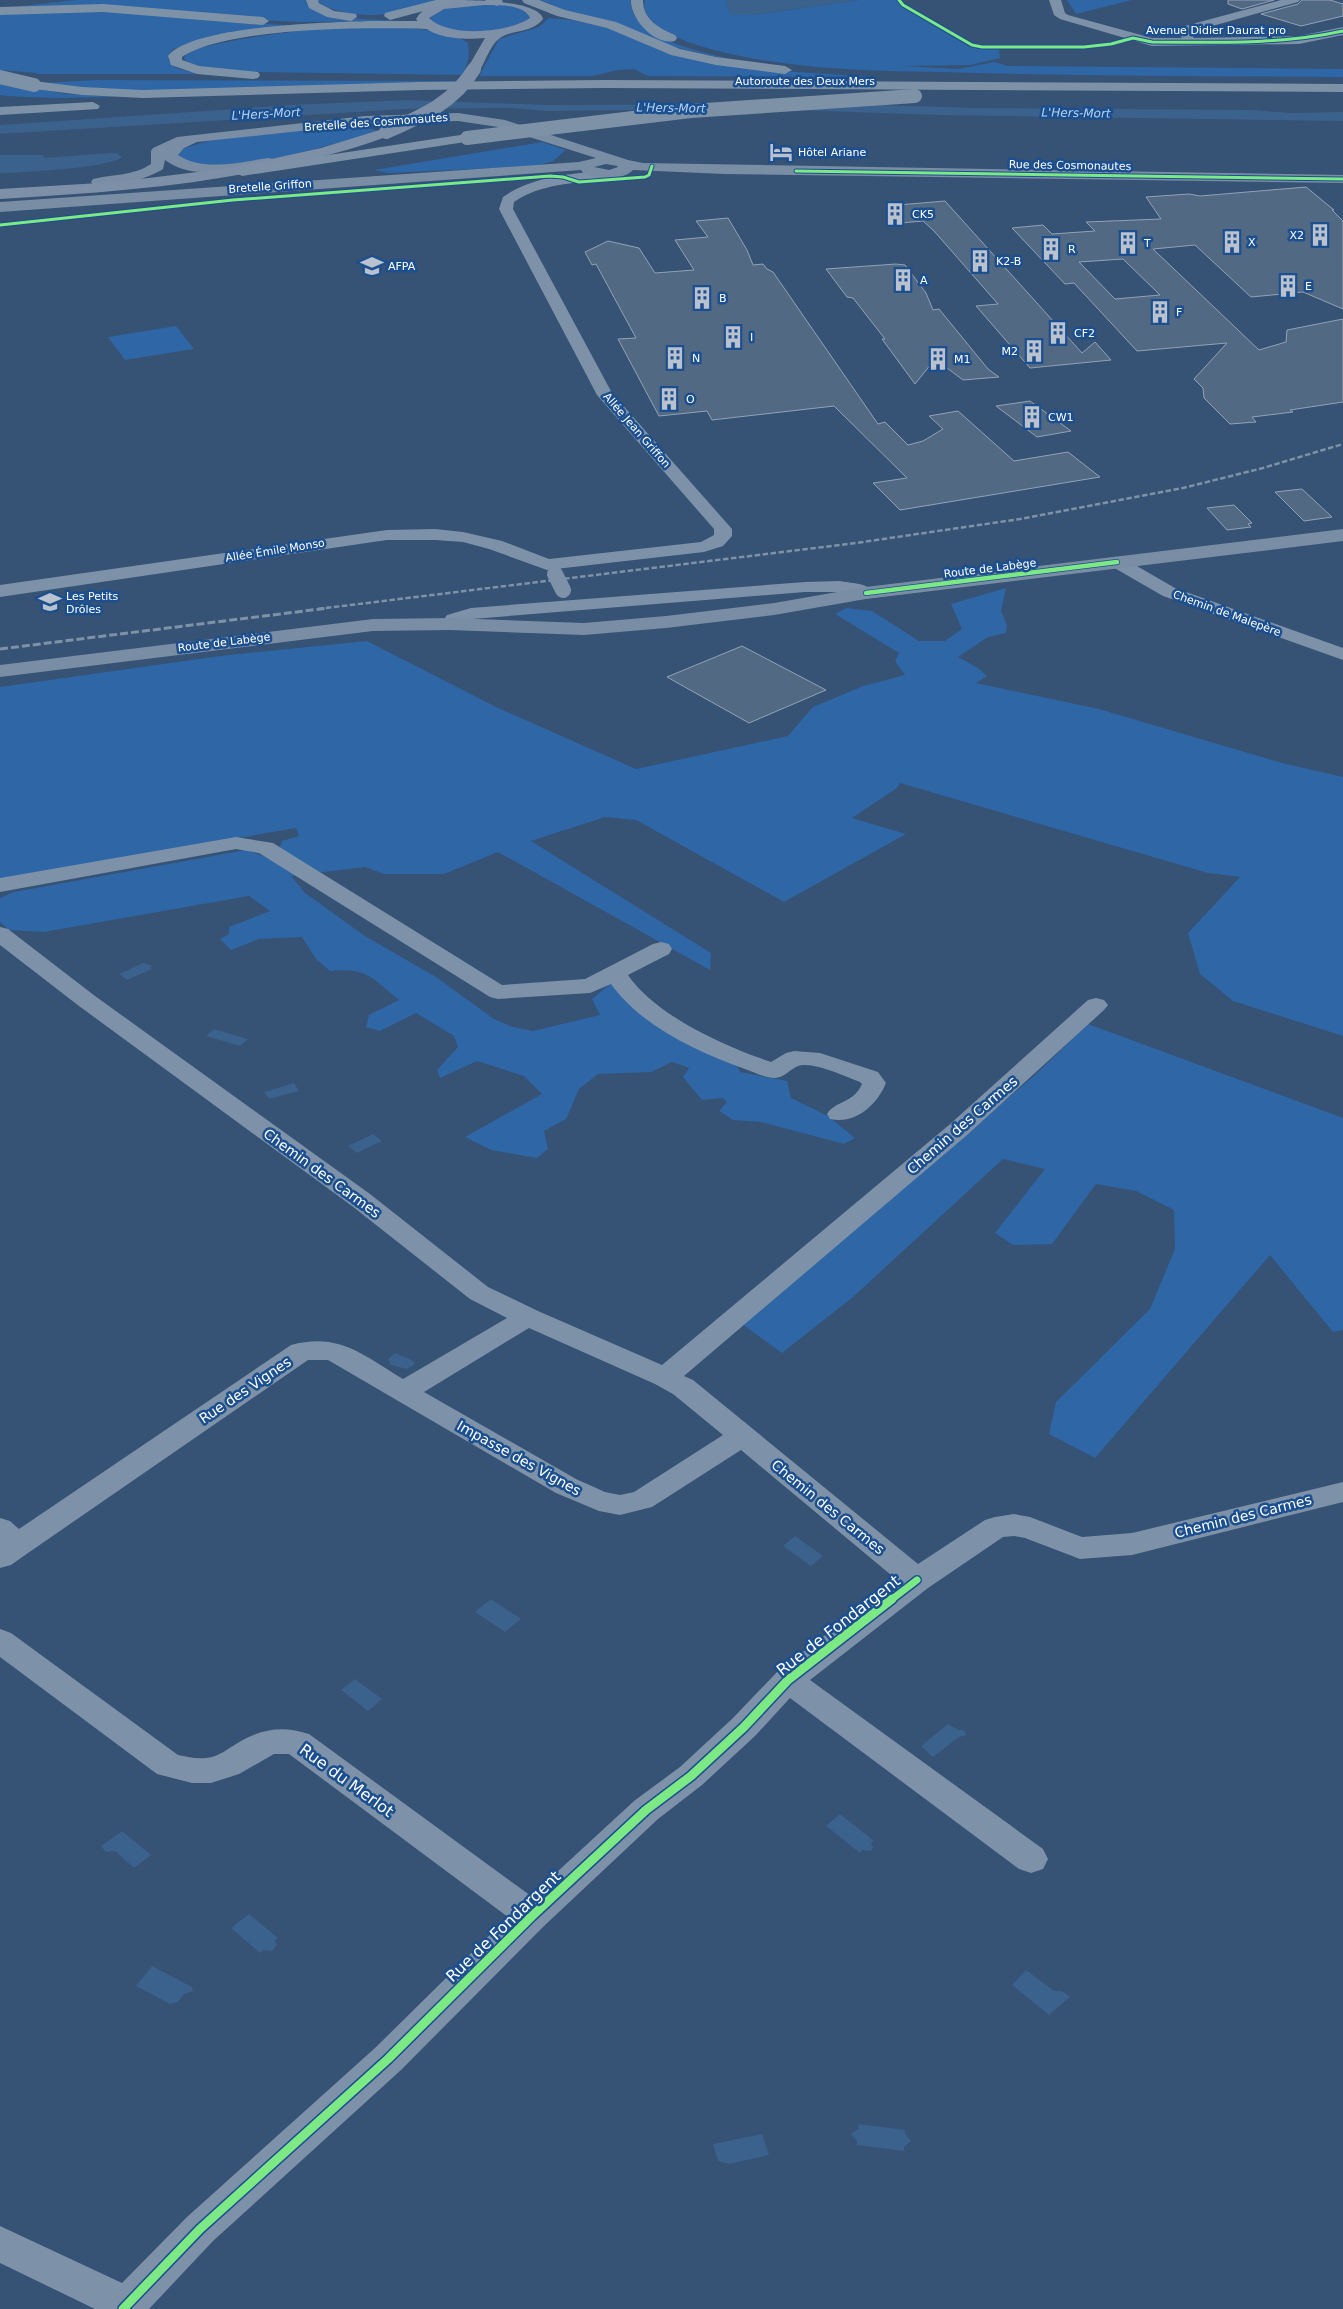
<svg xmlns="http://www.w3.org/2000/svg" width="1343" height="2309" viewBox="0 0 1343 2309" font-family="'DejaVu Sans',sans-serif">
<rect width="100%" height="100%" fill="#365274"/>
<!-- green -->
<g fill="#2f66a5">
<path d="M75 0H306L309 6 349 18 399 21 298 22 13 7Z"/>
<path d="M317 0H439C421 5 403 12 385 14 366 17 331 14 317 0Z"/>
<path d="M539 0H631C627 39 715 56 743 61 684 54 628 32 572 13 560 9 551 3 539 0Z"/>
<path d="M645 0H727L726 5 732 15H754L859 0H897L913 13 968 46 999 48 1000 58 970 65 902 66 958 69 994 62 1008 66 1343 69V77C1221 76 1098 76 976 73 907 71 836 72 768 61 743 57 634 39 645 0Z"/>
<path d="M1067 0H1132L1076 14Z"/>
<path d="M501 4 519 8 525 11 530 17 529 20C502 32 455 40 430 20L431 16C451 2 477 5 501 4Z"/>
<path d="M89 10 298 26 187 44 172 50 168 58C172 70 185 70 196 73L194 74H36L37 73 0 70V12Z"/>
<path d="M549 18 573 20 612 29 663 51 767 70 874 77 648 76 634 69 618 70 592 76H479L499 39 539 27Z"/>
<path d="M346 27C378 28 442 24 468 43 470 55 468 65 462 75L252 72 203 68 185 61 184 58 188 51C240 37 292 31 346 27Z"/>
<path d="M97 80 458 81 457 83 159 91 108 90 41 83Z"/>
<path d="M0 83 66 94 115 97 52 98 7 96 0 95Z"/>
<path d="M354 125 376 130 375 133C319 147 238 175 181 161L178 154 181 149 212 140Z"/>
<path d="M542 142 566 150 553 161 537 166 388 173 374 170Z"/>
<path d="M176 326 194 349 125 360 108 337Z"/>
<path d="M1006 588 1001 611 1007 625 1006 633 988 637 958 657 978 668 987 676 976 683 1099 709 1282 763 1343 777V1036L1233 1001 1200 974 1188 933 1240 877 1208 873 900 783 897 788 852 818 906 834 784 902 636 820 605 817 531 841 711 953 710 970 498 852 444 874H384L365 867 291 876 305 893 365 936 436 977 494 1019 513 1027 533 1031 600 1015 592 999 610 984 634 992 731 1053 740 1072 787 1081 791 1098 828 1116 855 1138 844 1144 761 1122 733 1120 719 1111 727 1102 723 1098 702 1100 683 1077 689 1068 672 1062 651 1072 598 1074 579 1089 566 1119 544 1131 548 1149 537 1158 491 1150 465 1137 542 1094 524 1076 477 1061 440 1078 437 1070 458 1047 454 1036 416 1013 380 1031 366 1027 369 1015 399 1000C372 978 367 967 330 971L316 959 302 937 259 939 231 950 220 939 229 934V927L270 911 249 896 44 932 9 930 0 922V898L14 892 246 850 266 857 278 853 282 841 299 836 296 828 0 879V687L220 656 367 641 496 707 636 769 788 736 813 707 863 686 905 675 895 661 899 653 835 614 846 608 872 611 919 641H945L962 629 951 604Z"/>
<path d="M1088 1024 1343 1118V1330L1333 1332 1270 1255 1095 1458 1049 1434 1056 1402 1150 1309 1175 1249 1174 1210 1136 1191 1096 1184 1052 1244 1013 1245 995 1233 1045 1169 1003 1159 853 1297 782 1353 742 1324 1035 1075Z"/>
</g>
<!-- water -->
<g fill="#3b618d">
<path d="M727 0H859L754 15H732L726 5Z"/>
<path d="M408 100 547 105 849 104 976 108 1252 110 1291 113 1343 112V121L937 115 766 109 547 111 511 108 405 109 0 134V125L291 105Z"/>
<path d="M110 153H117L122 157C110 168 20 173 0 173V155H43L44 158Z"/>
<path d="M143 963 153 966 150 967 152 969 127 980 119 974Z"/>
<path d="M214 1029 248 1039 240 1046 206 1036Z"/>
<path d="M294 1083 299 1091 269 1099 264 1092Z"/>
<path d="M373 1134 382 1141 357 1153 348 1146Z"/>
<path d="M395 1353C402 1357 409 1357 414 1362V1365L406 1369 391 1365 388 1359Z"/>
<path d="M795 1536 823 1556 811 1566 783 1546Z"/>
<path d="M491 1599 521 1619 505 1632 475 1612Z"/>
<path d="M355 1679 382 1699 368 1711 341 1690Z"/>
<path d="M948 1724 959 1730H963L967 1735 959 1737 933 1757 921 1746Z"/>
<path d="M840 1814 874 1841 871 1843 873 1847 871 1851 862 1850 860 1853 826 1826Z"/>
<path d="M122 1831 151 1855 134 1868 115 1851 106 1852 101 1846Z"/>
<path d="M249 1914 278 1938 275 1940 277 1945 272 1951 263 1950 260 1953 231 1928Z"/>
<path d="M152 1966 192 1987 193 1991 184 1994 178 2002 170 2004 136 1986Z"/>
<path d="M1026 1970 1054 1991H1062L1070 1997 1049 2015 1012 1985Z"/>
<path d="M859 2124 905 2130V2134L911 2141 904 2147V2151L857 2145V2141L851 2134 858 2129Z"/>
<path d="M762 2134 769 2155 729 2164 718 2161 713 2144Z"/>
</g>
<!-- building -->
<g fill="#526984" stroke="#92a2b6" fill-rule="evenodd">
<path d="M1228 0H1274L1242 9 1228 4Z"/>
<path d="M1302 0H1330L1343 4V16L1301 26 1261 14 1298 4Z"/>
<path d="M1306 187 1334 210H1332L1343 221V309L1303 292 1251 297 1195 245 1153 249 1259 350 1286 342 1287 330 1343 319V402L1290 410 1293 412 1252 417 1256 422 1230 424 1204 398 1203 388 1194 379 1227 343 1137 351 1074 283 1065 284 1012 228 1043 225 1052 234 1095 231 1086 222 1161 219 1146 197 1189 194 1200 196ZM1123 259 1160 295 1115 299 1079 262Z"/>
<path d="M945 201 1082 353 1095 342 1111 360 1030 368 976 306 998 304 934 231 923 221 901 223 886 206Z"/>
<path d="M728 218 747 250 753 265 763 264 767 269 773 272 878 424 885 422 908 445 923 441 943 429 929 416 958 411 1014 461 1068 452 1100 477 900 510 873 483 907 478 834 406 712 420 707 411 659 416 618 339 636 338 596 264 592 265 585 252 608 241 639 248 655 273 694 270 675 240 708 237 696 221Z"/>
<path d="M896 264 905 265 926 293 933 310 939 309 988 369 999 377 963 380 935 359 915 384 882 339H885L853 298 847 297 826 269Z"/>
<path d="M1030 401 1071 431 1037 437 996 406Z"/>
<path d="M1302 489 1332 517 1304 521 1275 492Z"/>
<path d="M1234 505 1252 523 1248 524 1251 527 1227 530 1207 508Z"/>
<path d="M742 646 826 690 749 723 667 677Z"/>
</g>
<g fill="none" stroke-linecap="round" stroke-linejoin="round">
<!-- minor -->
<g fill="#7d92a8" fill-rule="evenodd">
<path d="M1049 0H1061L1065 13 1068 15 1152 38H1182L1179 32 1185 26 1281 0H1300L1298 2 1191 32 1194 38 1299 36 1343 27V35L1299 44 1152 46 1060 19 1054 15Z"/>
<path d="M603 170 610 174 608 177C575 185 543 182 514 202L513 209 612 393 732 529V536L723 546 704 552 547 570 489 549 463 542 435 540H387L0 597V585L387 530 435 529 463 532 502 541 549 559 701 542 714 535V529L597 395 499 209 503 197C533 176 568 175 603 170Z"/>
<path d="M1117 557 1123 558 1175 588 1343 648V660L1163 596 1111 566 1108 562 1111 558Z"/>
<path d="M839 581C850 583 869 583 875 593L872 597 866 599 839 592H805L472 619C461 623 455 631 443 628L441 624 447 615 471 608 805 582Z"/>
<path d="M236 837 273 843 502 985 585 979 653 944 661 942 669 944 672 949 669 954 628 975C656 1016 726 1047 771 1062L786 1053 794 1051 820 1053 878 1072 886 1083C877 1105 855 1125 830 1119L827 1114C836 1100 853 1104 862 1084L860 1082C846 1077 813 1061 798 1066 790 1069 784 1078 775 1078 765 1078 754 1072 745 1069 698 1052 642 1027 611 984L590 993 498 999 490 997 259 853 236 849 0 892V878Z"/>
<path d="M0 927 8 929 95 996 370 1194 488 1287 538 1311 662 1365 949 1125 1088 1000 1096 998 1104 1000 1108 1005 1104 1010 967 1135 684 1376 693 1380 918 1564 985 1520 995 1517 1014 1514 1030 1517 1082 1537 1132 1533 1343 1482V1502L1132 1555 1080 1559 1025 1538 1014 1536 1003 1537 928 1588 810 1680 1043 1849 1048 1859 1043 1869 1031 1873 1019 1869 790 1698 755 1736 702 1785 658 1819 544 1926 401 2070 213 2241 149 2309H95L0 2263V2226L122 2283 187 2217 375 2048 508 1917 289 1754H274L239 1774 211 1783H192L157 1774 0 1657V1629L11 1633 178 1755C188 1757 201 1760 212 1757 220 1755 228 1749 236 1744 260 1729 282 1725 309 1734L531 1896 634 1801 680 1767 733 1718 777 1672 897 1580 741 1450 652 1507 620 1515 599 1511 556 1493 328 1360H308L28 1553 11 1565 0 1568V1518L10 1521 19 1529 291 1345C340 1332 364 1356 403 1379L507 1318 470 1299 352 1206 79 1006 0 945ZM529 1328 655 1384 673 1394 723 1435 634 1492 620 1495 605 1492 576 1479 424 1392Z"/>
</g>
<!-- secondary -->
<g fill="#798da4" fill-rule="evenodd">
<path d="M458 113 505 120 628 160 643 163 1343 175V183L724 174 633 170C620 182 600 179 584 174L581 170 0 212V202L579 162 596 158 498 127 458 121 365 124 197 142 184 148 178 155C203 172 240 162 268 158L273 159 275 162C268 172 204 174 191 171 181 169 173 166 165 160L163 169C152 177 100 195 91 182L93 179C113 174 133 176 151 164V151L153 148 177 137 365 116ZM606 164 617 166 618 167 609 170 594 167Z"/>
<path d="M1343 529V541L866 599 774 615 666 628 584 635 450 630 373 631 0 677V665L373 619 450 618 584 623 666 616 774 603 866 587Z"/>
</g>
<!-- trunk -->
<g fill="#7e90a7" fill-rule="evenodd">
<path d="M450 0C470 0 539 0 543 19 531 34 513 29 500 38 490 45 485 62 479 72L474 73 467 69 485 38C462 40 430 39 416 19 424 6 435 4 450 0ZM484 5C497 5 525 4 530 18 508 33 449 38 429 18L444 9Z"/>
<path d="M386 128 391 129 393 132 391 135C361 147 329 155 297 163 199 186 100 193 0 199V189L116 182 230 168 321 148Z"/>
</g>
<!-- motorway -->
<g fill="#7e92a7" fill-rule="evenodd">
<path d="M306 0H318L319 3 334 11 356 14 357 17 351 21 327 17 309 8Z"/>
<path d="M436 0H455L453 3 390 20 384 16 385 13Z"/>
<path d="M485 0H502L503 2 497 6 487 3Z"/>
<path d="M522 0H539L565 10 616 22 680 49 716 57 785 66 792 70 785 74 716 65 671 55 607 28 557 16 524 3Z"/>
<path d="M631 0H643C643 20 659 28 675 35L677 38 675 41C655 46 630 19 631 0Z"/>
<path d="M103 4 263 17 269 21 263 25 103 12 0 15V7Z"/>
<path d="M374 21H426L432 25 426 29C370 27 227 27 182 57V60L199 66 258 72 260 75 258 78 253 79 197 74 171 65 168 56C192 25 333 22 374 21Z"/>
<path d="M603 80 1343 84V92L603 88 420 90 143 98 82 95 34 89 27 85 34 81 82 87 143 90 420 82Z"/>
<path d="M93 102 100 106 98 109 0 115V107Z"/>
<path d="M467 134 472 135 474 138 472 141 242 176 235 172 242 168Z"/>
</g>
<!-- rail-far1 -->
<path stroke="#7e92a7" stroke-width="2.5" stroke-dasharray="5.5 2.5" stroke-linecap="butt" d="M318 609 856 543 1020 519 1183 488 1263 468 1343 444"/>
<!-- rail -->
<path stroke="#7e92a7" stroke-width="3" stroke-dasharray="8 3" stroke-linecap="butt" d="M0 649 328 608"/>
<!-- minor-bridge -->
<path stroke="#7d92a8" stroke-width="16" d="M555 574 563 590"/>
<!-- trunk-bridge -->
<path stroke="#7e90a7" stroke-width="14" d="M386 132C420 117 454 103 474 69"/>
<!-- motorway-bridge -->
<g stroke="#7e92a7" stroke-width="14">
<path d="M0 77 34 85"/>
<path d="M467 138 691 111 915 96"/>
</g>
<defs>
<g id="cycleway-far3">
<path d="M899 0 903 5 972 45 982 47H1084L1111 44 1133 38 1152 42C1216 42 1280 45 1343 31"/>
<path d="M796 171 1343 179"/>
<path d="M0 225 233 200 550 176 563 177 579 182 645 177 649 175 652 166"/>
</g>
<path id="cycleway-far2" d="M866 593 1117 562"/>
<path id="cycleway-far1" d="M891 1600 917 1580"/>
<path id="cycleway" d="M123 2309 200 2229 388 2059 532 1916 646 1810 691 1776 744 1727 788 1680 892 1599"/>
</defs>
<!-- cycleway-far3 casing -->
<use href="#cycleway-far3" stroke="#1b4f8f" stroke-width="5"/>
<!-- cycleway-far2 casing -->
<use href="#cycleway-far2" stroke="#1b4f8f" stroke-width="6"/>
<!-- cycleway-far1 casing -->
<use href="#cycleway-far1" stroke="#1b4f8f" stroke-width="10"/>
<!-- cycleway casing -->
<use href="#cycleway" stroke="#1b4f8f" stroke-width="12"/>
<!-- cycleway-far3 -->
<use href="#cycleway-far3" stroke="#7ce984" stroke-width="3"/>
<!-- cycleway-far2 -->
<use href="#cycleway-far2" stroke="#7ce984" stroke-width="4.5"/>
<!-- cycleway-far1 -->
<use href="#cycleway-far1" stroke="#7ce984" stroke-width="7"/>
<!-- cycleway -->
<use href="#cycleway" stroke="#7ce984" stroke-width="9"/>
</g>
<!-- icons -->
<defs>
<symbol id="hotel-bare" viewBox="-9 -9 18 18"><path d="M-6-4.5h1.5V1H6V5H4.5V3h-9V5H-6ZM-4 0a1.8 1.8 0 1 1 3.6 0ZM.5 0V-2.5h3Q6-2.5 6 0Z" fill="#b9c2ce" stroke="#1b4f8f" stroke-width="2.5" paint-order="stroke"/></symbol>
<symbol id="building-bare" viewBox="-9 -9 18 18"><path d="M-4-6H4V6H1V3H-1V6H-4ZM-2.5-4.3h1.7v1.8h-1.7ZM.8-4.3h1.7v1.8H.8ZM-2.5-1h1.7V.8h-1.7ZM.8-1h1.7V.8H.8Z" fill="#b9c2ce" stroke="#1b4f8f" stroke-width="2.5" paint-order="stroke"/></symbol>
<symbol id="university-bare" viewBox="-9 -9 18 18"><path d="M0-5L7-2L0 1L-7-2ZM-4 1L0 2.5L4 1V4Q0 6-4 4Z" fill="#b9c2ce" stroke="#1b4f8f" stroke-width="2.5" paint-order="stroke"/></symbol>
<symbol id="school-bare" viewBox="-9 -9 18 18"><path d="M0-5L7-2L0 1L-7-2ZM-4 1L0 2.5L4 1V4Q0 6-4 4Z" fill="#b9c2ce" stroke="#1b4f8f" stroke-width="2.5" paint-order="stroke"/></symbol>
</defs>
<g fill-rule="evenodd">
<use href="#hotel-bare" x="765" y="136" width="32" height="32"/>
<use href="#building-bare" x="879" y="198" width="32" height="32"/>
<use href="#building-bare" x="1304" y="219" width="32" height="32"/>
<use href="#building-bare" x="1216" y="226" width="32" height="32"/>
<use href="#building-bare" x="1112" y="227" width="32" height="32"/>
<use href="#building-bare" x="1035" y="233" width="32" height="32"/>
<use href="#building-bare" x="964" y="245" width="32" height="32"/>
<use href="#university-bare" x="356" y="250" width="32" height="32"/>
<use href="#building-bare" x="887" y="264" width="32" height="32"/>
<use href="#building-bare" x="1272" y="270" width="32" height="32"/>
<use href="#building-bare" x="686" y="282" width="32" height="32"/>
<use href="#building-bare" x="1144" y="296" width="32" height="32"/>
<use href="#building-bare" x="1042" y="317" width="32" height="32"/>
<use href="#building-bare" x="717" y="321" width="32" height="32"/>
<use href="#building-bare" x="1018" y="335" width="32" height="32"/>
<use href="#building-bare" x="659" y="342" width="32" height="32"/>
<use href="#building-bare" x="922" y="343" width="32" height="32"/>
<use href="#building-bare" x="653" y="383" width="32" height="32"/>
<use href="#building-bare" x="1016" y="401" width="32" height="32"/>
<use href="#school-bare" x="34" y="586" width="32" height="32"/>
</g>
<g text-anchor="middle" stroke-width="5" stroke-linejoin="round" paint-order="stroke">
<!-- far-street labels -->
<g font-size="11" fill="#fff" stroke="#1b4f8f">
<text x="1216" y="34">Avenue Didier Daurat pro</text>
<text x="805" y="85">Autoroute des Deux Mers</text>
<text transform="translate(376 122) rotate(-4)" y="4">Bretelle des Cosmonautes</text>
<text transform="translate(1070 165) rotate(1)" y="4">Rue des Cosmonautes</text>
<text transform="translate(270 186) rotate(-4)" y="4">Bretelle Griffon</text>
<text transform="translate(637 430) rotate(49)" y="4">Allée Jean Griffon</text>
<text transform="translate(275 550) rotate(-9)" y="4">Allée Émile Monso</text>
<text transform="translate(990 568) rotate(-7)" y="4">Route de Labège</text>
<text transform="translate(1227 613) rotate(20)" y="4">Chemin de Malepère</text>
<text transform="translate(224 642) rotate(-7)" y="4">Route de Labège</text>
</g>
<!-- far-poi labels -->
<g font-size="11" fill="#fff" stroke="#1b4f8f" text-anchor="start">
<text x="798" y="156">Hôtel Ariane</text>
<text x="912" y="218">CK5</text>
<text x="1304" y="239" text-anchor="end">X2</text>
<text x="1248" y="246">X</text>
<text x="1144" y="247">T</text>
<text x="1068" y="253">R</text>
<text x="996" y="265">K2-B</text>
<text x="388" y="270">AFPA</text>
<text x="920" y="284">A</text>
<text x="1305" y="290">E</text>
<text x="719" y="302">B</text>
<text x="1176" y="316">F</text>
<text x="1074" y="337">CF2</text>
<text x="750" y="341">I</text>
<text x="1018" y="355" text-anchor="end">M2</text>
<text x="692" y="362">N</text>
<text x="954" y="363">M1</text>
<text x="686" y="403">O</text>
<text x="1048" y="421">CW1</text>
<text x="66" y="600">Les Petits<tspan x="66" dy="13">Drôles</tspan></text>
</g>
<!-- far-water labels -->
<g font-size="12" font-style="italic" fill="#b5d3f5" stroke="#1b4f8f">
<text transform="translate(671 108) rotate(1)" y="4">L'Hers-Mort</text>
<text transform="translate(1076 113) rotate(1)" y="4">L'Hers-Mort</text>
<text transform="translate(266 114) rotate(-3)" y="4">L'Hers-Mort</text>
</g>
<!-- street labels -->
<g font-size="14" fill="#fff" stroke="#1b4f8f">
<text transform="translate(962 1125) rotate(-41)" y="5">Chemin des Carmes</text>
<text transform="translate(322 1173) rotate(36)" y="5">Chemin des Carmes</text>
<text transform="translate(245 1390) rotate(-34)" y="5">Rue des Vignes</text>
<text transform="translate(519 1458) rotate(29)" y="5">Impasse des Vignes</text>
<text transform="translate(828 1507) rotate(39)" y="5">Chemin des Carmes</text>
<text transform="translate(1243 1516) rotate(-14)" y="5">Chemin des Carmes</text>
</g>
<!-- near-street labels -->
<g font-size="16" fill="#fff" stroke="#1b4f8f">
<text transform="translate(838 1625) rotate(-38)" y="6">Rue de Fondargent</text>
<text transform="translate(347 1780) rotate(36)" y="6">Rue du Merlot</text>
<text transform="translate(503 1926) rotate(-44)" y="6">Rue de Fondargent</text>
</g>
</g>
</svg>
